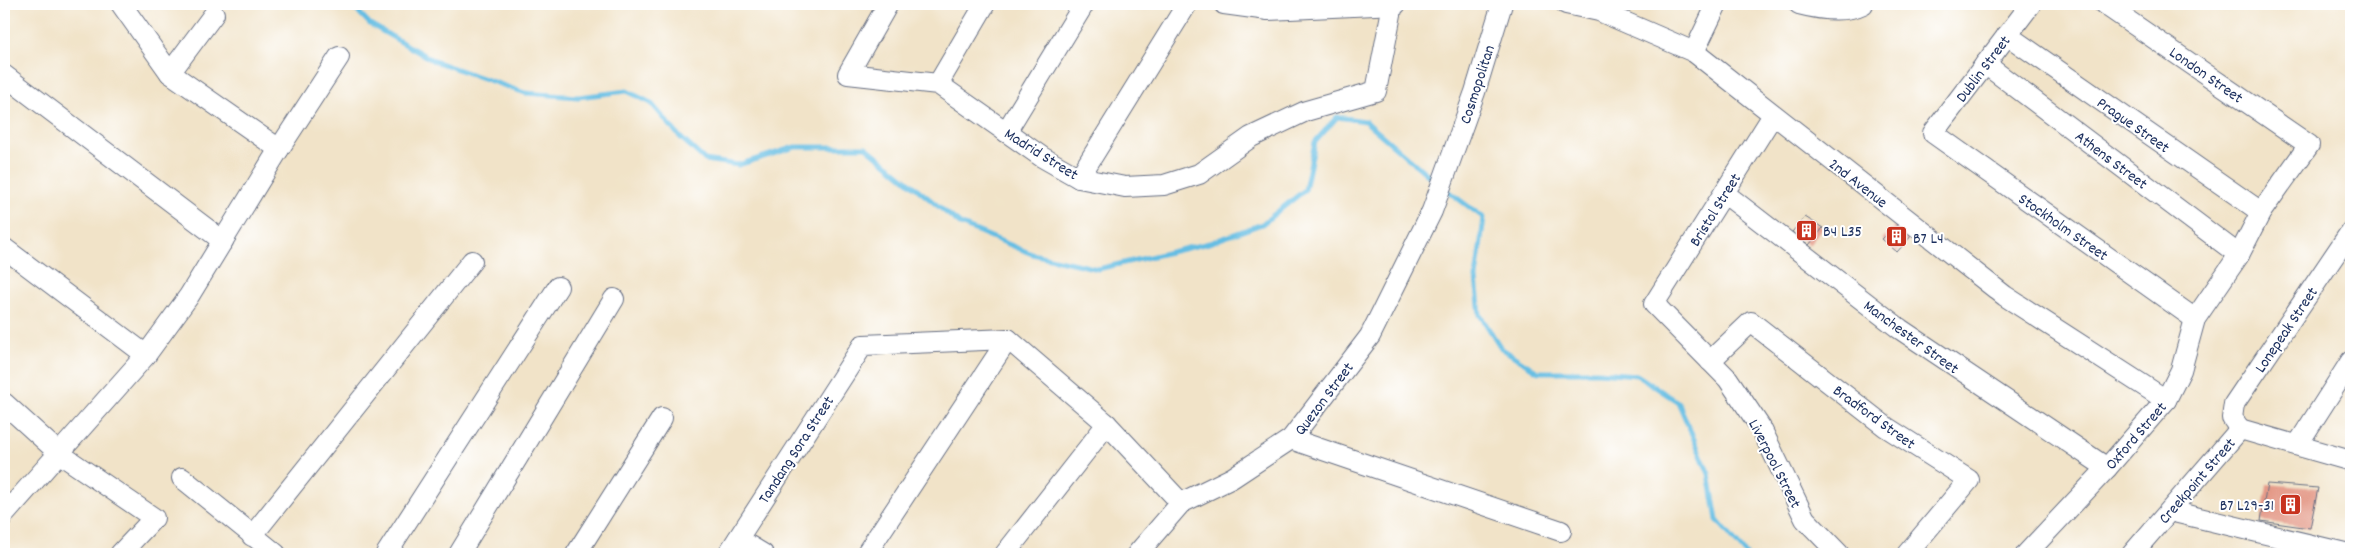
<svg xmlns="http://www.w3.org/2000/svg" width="2355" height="558" viewBox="0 0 2355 558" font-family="Dekko,sans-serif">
<rect width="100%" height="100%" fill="#fff"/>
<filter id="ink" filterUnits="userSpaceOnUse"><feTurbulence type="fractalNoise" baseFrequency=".02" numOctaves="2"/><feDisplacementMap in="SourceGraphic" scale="10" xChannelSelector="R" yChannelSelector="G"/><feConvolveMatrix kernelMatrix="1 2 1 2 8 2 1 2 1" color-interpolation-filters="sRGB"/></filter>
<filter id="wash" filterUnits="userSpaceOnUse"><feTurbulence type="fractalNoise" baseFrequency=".0096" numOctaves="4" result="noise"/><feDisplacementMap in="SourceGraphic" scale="20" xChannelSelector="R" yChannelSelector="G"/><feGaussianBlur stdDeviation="1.12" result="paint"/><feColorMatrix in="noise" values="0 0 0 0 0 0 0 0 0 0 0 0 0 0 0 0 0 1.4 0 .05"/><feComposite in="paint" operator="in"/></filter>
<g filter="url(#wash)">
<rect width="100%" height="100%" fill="#f1e3c8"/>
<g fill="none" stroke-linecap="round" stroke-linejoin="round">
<!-- stream -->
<g stroke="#66bee3" stroke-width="5">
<path d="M351 4 370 24 434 61 525 93 578 97 627 91 651 103 680 137 705 160 738 165 795 147H866L960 224 1032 254 1098 269 1209 243 1262 224 1305 190 1315 142 1337 117 1365 121 1436 182"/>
<path d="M1445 189 1484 218 1476 278 1480 315 1501 348 1538 372H1598L1637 375 1678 402 1709 474 1717 520 1746 554"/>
</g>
</g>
<g id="blocks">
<!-- building -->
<g fill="#e49a88">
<path d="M1805 217 1823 228 1809 245 1792 232Z"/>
<path d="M1898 224 1912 235 1897 252 1882 239Z"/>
<path d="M2267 484 2318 488 2310 528 2261 521Z"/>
<path d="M2294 546 2324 554H2292Z"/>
</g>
</g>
</g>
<g filter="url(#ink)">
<use href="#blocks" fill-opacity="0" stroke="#666e83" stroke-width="1"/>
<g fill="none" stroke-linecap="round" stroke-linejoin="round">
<defs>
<g id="minor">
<path d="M121 4 170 73 279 149"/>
<path d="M888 4 848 74 938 84 1042 157 1079 178 1125 187 1164 185 1199 174 1251 137 1306 111 1376 91 1393 4"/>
<path d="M1224 4 1268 10 1396 4"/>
<path d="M1566 4 1599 11 1694 52 2005 296 2166 400"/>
<path d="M1799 4C1818 9 1845 13 1863 4"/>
<path d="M2031 4 1933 133 2195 319"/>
<path d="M2007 35 2261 212"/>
<path d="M1694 52 1717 4"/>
<path d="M1985 64 2239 255"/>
<path d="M170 73 214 14"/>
<path d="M4 75 223 241"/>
<path d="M938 84 985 4"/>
<path d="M1773 115 1654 304 1728 379 1761 428 1805 519 1839 554"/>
<path d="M1006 132 1084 4"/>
<path d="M1079 178 1187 4"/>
<path d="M1724 193 1900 329 2107 468"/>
<path d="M4 248 146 355"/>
<path d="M1710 361 1751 322 1886 427 1969 480 1907 554"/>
<path d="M4 403 60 454 154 518 120 554"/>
<path d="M2240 429 2232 418 2234 404 2351 231"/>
<path d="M2240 429 2351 461"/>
<path d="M1291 439 1561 531"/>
<path d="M2298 444 2351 361"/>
<path d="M182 478 276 554"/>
<path d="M2170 511 2349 554"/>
<path d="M4 515 146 355 189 296 279 149 339 57"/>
<path d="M252 536 472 261"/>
<path d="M738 539 763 554"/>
<path d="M386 554 558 287"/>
<path d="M459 554 614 299"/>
<path d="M576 554 662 418"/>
<path d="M728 554 863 345 1008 339 1107 424 1181 503"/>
<path d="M866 554 1008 339"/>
<path d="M1005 554 1107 424"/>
<path d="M1137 554 1181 503 1232 478 1291 439 1370 336 1432 211 1475 92 1502 4"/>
<path d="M2026 554 2107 468 2166 400 2181 370 2195 319 2239 255 2261 212 2309 145 2104 4"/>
<path d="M2132 554 2240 429"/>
</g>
</defs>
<!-- minor casing -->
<use href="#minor" stroke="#666e83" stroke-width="22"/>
<!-- minor -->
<use href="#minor" stroke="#fff" stroke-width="20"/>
</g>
</g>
<!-- icons -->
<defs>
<symbol id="building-square" viewBox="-11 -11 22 22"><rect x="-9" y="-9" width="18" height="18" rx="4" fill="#c8321e" stroke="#fff"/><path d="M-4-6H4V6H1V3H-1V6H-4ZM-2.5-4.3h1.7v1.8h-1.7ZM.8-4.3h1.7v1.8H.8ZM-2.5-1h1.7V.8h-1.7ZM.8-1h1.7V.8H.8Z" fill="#fff"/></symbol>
</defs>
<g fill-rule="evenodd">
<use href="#building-square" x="1794" y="218" width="25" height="25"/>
<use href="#building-square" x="1884" y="224" width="25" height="25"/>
<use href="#building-square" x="2278" y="492" width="25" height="25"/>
</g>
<g text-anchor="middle" stroke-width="4" stroke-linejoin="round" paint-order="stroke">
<!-- street labels -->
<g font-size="16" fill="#1b2f5e" stroke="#fff">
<text transform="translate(1982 68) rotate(-53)" y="6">Dublin Street</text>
<text transform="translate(2207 74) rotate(35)" y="6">London Street</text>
<text transform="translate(1476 84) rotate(-72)" y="6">Cosmopolitan</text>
<text transform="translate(2134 124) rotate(35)" y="6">Prague Street</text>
<text transform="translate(1042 153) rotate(32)" y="6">Madrid Street</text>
<text transform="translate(2112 159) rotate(37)" y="6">Athens Street</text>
<text transform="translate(1859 182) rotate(38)" y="6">2nd Avenue</text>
<text transform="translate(1714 209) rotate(-58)" y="6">Bristol Street</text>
<text transform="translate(2064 226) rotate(35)" y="6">Stockholm Street</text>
<text transform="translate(2285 329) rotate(-56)" y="6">Lonepeak Street</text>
<text transform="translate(1912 336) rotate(36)" y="6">Manchester Street</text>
<text transform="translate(1323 398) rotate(-53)" y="6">Quezon Street</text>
<text transform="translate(1875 416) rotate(36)" y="6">Bradford Street</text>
<text transform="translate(2135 435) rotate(-49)" y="6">Oxford Street</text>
<text transform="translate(795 449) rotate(-57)" y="6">Tandang Sora Street</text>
<text transform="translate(1776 463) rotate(63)" y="6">Liverpool Street</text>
<text transform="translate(2196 480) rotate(-49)" y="6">Creekpoint Street</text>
</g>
<!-- poi labels -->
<g font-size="16" fill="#1b2f5e" stroke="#fff" text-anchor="start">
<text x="1823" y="236">B4 L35</text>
<text x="1913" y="243">B7 L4</text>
<text x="2274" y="510" text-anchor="end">B7 L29-31</text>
</g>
</g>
<!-- margin -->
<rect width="2355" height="558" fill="none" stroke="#fff" stroke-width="20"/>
</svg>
